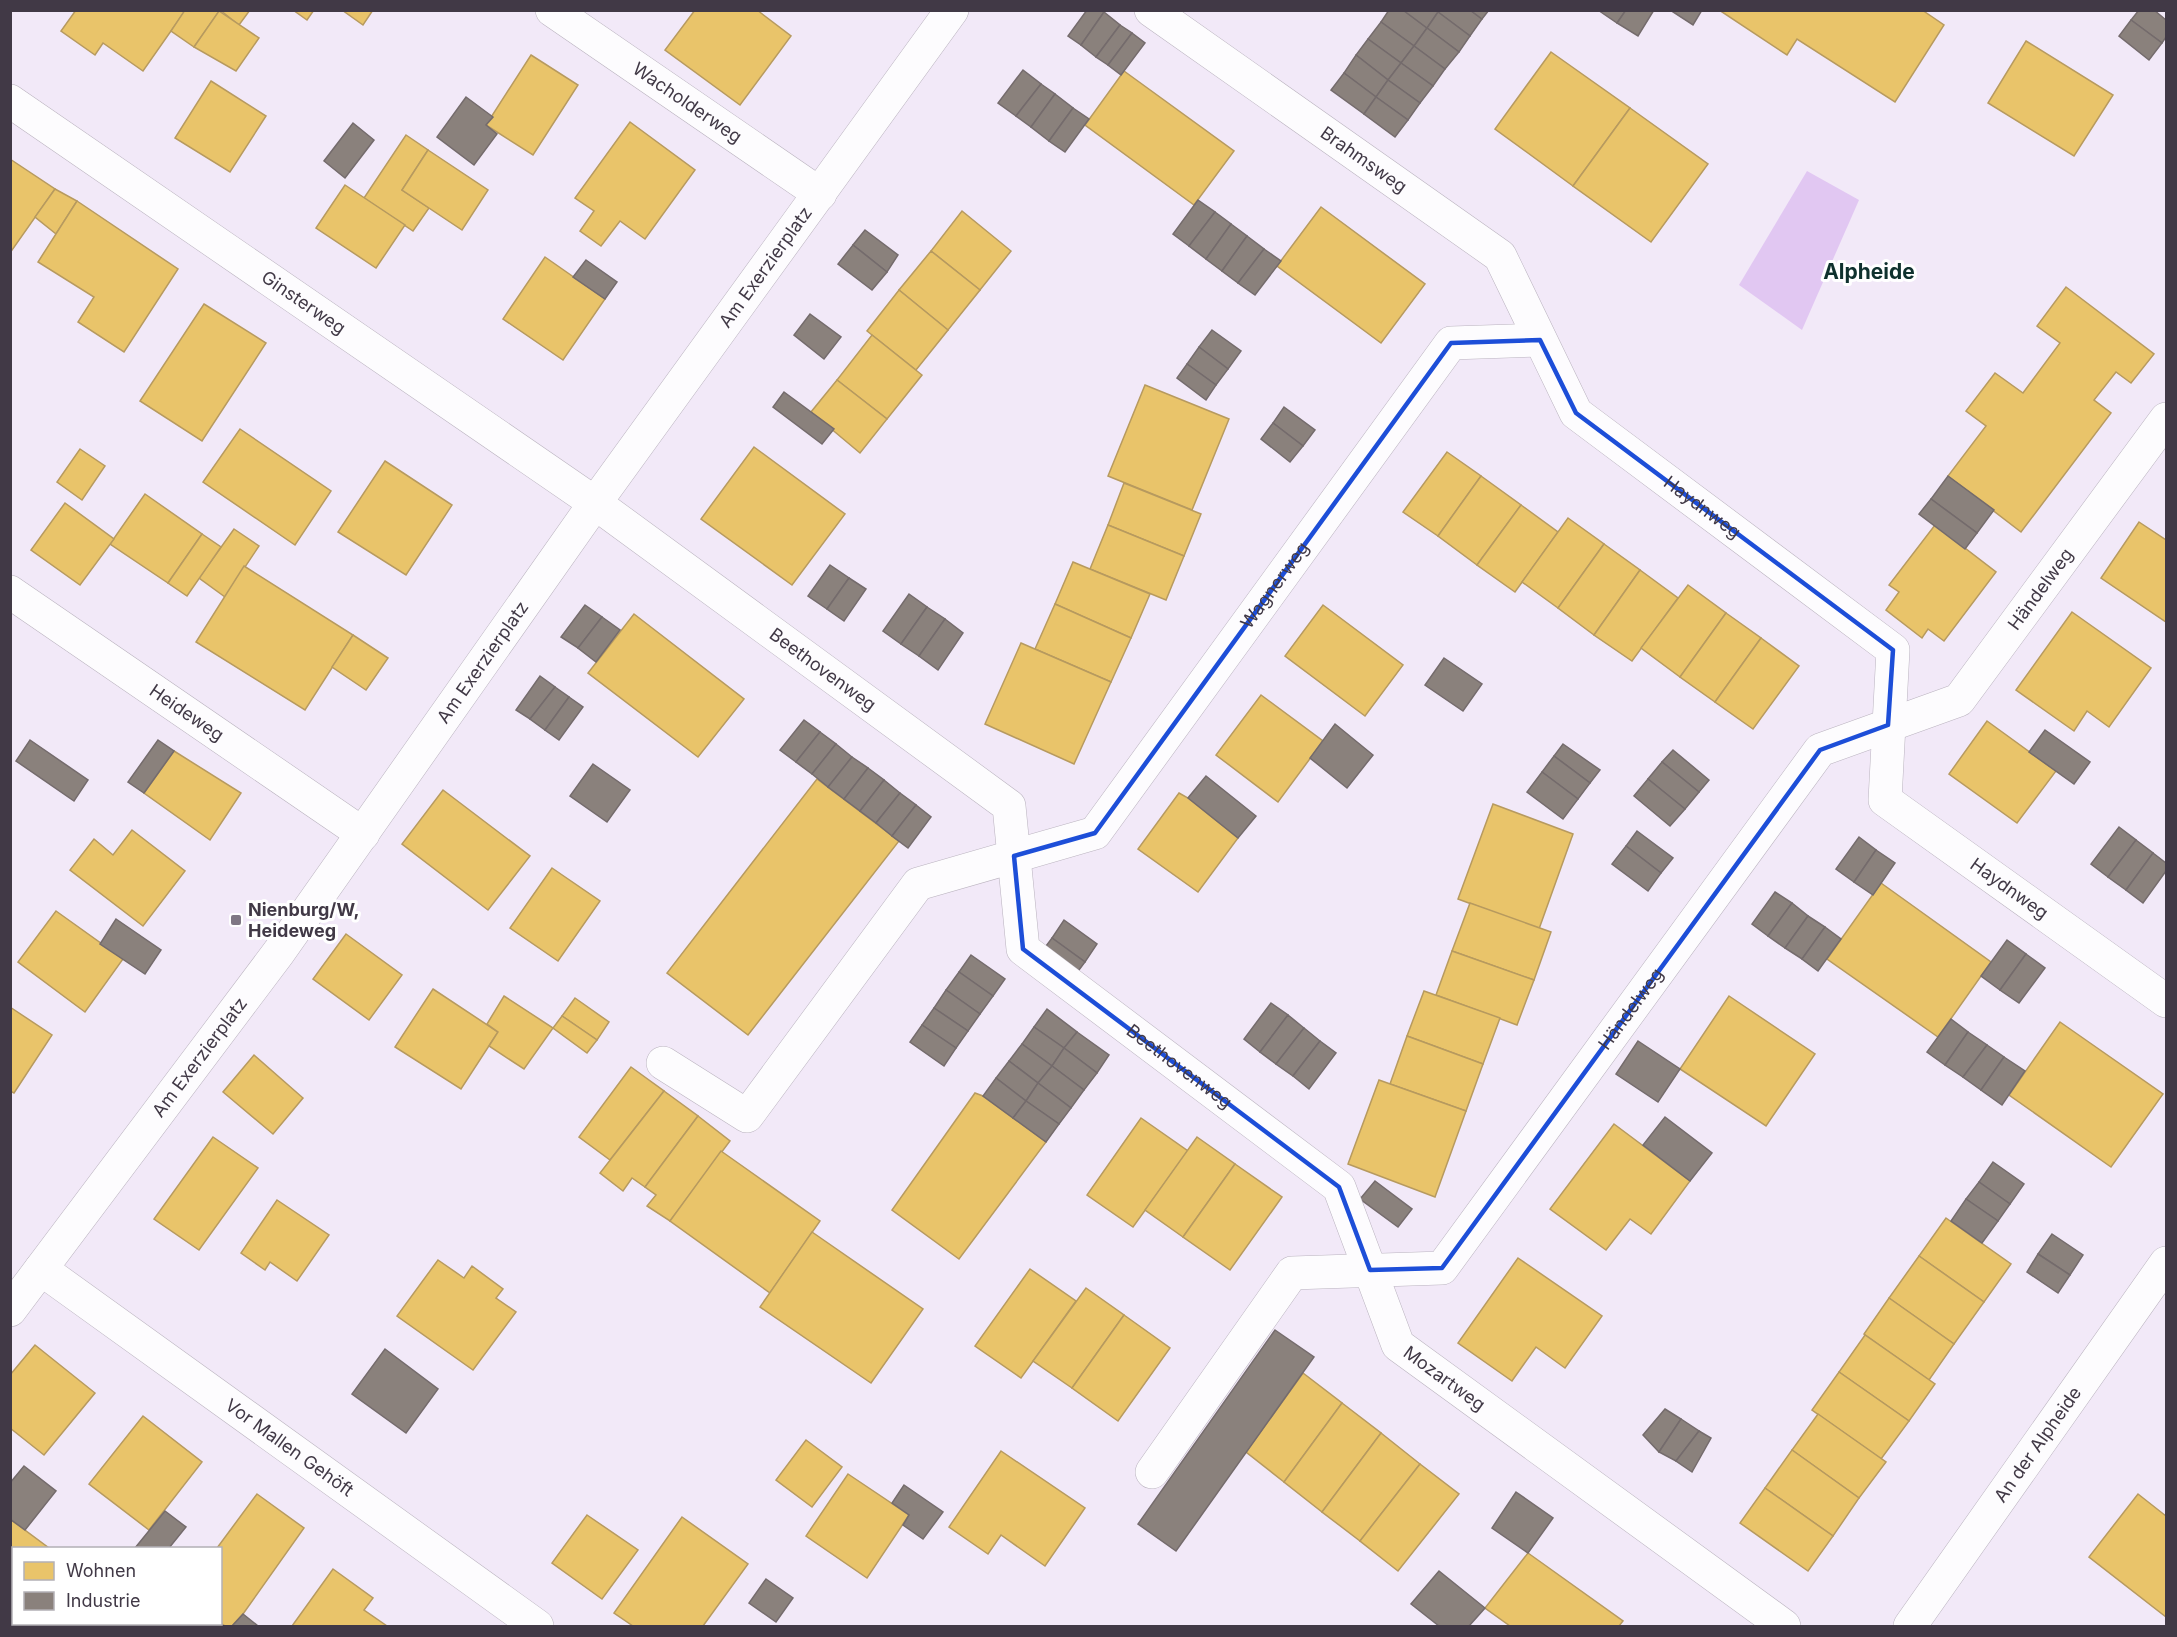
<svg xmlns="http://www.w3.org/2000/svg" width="2177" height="1637" viewBox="0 0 2177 1637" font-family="Inter,sans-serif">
<rect width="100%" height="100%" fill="#f2e9f8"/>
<!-- green -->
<path fill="#e1c7f2" d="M1807 171 1859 200 1802 330 1739 285Z"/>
<!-- homes -->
<g fill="#e9c46a" stroke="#b79a5f" stroke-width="1.5">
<path d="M76 10H185V11L143 71 103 43 95 55 61 31Z"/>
<path d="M220 10H250L239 25Z"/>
<path d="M220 10 194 47 171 31 185 10Z"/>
<path d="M293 10H314L307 20Z"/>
<path d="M342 10H373L363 25Z"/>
<path d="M695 10H757L791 36 740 105 665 50Z"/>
<path d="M1719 10H1922L1944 25 1895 102 1797 39 1787 55Z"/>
<path d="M219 11 259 38 236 71 194 47Z"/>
<path d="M2026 41 2113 95 2074 156 1988 103Z"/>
<path d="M1551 52 1630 108 1573 186 1495 129Z"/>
<path d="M531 55 578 85 533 155 486 125Z"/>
<path d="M1124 71 1234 151 1194 205 1085 125Z"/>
<path d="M211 81 266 116 230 172 175 138Z"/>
<path d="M1630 108 1708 164 1651 242 1573 186Z"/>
<path d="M630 122 695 170 645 239 620 221 601 246 580 231 594 211 575 198Z"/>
<path d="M406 135 428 150 402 190 429 208 413 231 364 198Z"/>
<path d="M428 150 488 190 462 230 402 190Z"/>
<path d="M10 159 55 189 10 253Z"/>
<path d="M345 185 405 225 376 268 316 228Z"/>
<path d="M55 189 77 201 56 234 35 217Z"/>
<path d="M77 201 178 269 124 352 78 322 94 297 38 262Z"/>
<path d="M1321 207 1425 284 1381 343 1277 266Z"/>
<path d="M962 211 1011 251 980 290 931 251Z"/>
<path d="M931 251 980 290 948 330 899 290Z"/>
<path d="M545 257 605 299 563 360 503 319Z"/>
<path d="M2066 287 2154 354 2131 383 2116 372 2094 400 2111 413 2021 532 1948 476 1986 426 1966 411 1995 373 2023 393 2060 343 2037 326Z"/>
<path d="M899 290 948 330 916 370 867 331Z"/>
<path d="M204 304 266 343 202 441 140 401Z"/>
<path d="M872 335 922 375 887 419 837 380Z"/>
<path d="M837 380 887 419 860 453 811 412Z"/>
<path d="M1145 385 1229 419 1192 510 1108 476Z"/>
<path d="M240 429 331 491 295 545 203 482Z"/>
<path d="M754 447 845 514 792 585 701 519Z"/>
<path d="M80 449 105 466 82 500 57 482Z"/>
<path d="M1447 452 1481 476 1438 536 1403 512Z"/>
<path d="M385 461 452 505 406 575 338 532Z"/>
<path d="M1481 476 1521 505 1477 565 1438 536Z"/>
<path d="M1124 483 1201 514 1184 556 1108 525Z"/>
<path d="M145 494 202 534 168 583 110 544Z"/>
<path d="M65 503 114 539 80 585 31 550Z"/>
<path d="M1521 505 1558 532 1515 592 1477 565Z"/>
<path d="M1568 518 1604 544 1558 608 1522 582Z"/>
<path d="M2139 522 2166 540V622L2101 578Z"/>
<path d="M1108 525 1184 556 1166 600 1090 569Z"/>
<path d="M1935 525 1996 572 1944 641 1928 629 1922 638 1886 610 1899 592 1889 585Z"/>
<path d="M234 529 259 546 225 597 199 578Z"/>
<path d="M202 534 221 547 187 596 168 583Z"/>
<path d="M1604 544 1640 570 1594 635 1558 608Z"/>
<path d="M1073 562 1150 594 1131 638 1055 604Z"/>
<path d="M244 566 353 635 305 710 196 642Z"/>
<path d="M1640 570 1678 598 1632 661 1594 635Z"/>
<path d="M1688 585 1726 613 1680 677 1641 648Z"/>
<path d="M1055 604 1131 638 1111 682 1035 649Z"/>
<path d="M1323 605 1403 665 1365 716 1285 656Z"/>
<path d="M2072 612 2151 668 2109 727 2087 711 2074 731 2016 690Z"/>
<path d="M1726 613 1761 638 1715 702 1680 677Z"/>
<path d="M634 614 744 699 698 757 588 673Z"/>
<path d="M353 635 388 658 366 690 332 667Z"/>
<path d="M1761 638 1799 666 1753 729 1715 702Z"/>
<path d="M1021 643 1111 682 1074 764 985 724Z"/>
<path d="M1261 695 1323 741 1278 802 1216 755Z"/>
<path d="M1987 721 2056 771 2017 823 1949 774Z"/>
<path d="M174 751 241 793 210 840 144 793Z"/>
<path d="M817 779 899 841 748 1035 667 973Z"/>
<path d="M443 790 530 856 488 910 402 844Z"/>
<path d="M1179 793 1188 798 1238 838 1198 892 1138 849Z"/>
<path d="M1493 804 1573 834 1539 929 1458 899Z"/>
<path d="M132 830 185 871 143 926 70 870 94 839 113 855Z"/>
<path d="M552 868 600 901 558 961 510 928Z"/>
<path d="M1881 883 1991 962 1938 1037 1827 959Z"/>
<path d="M1470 903 1551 932 1534 980 1452 951Z"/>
<path d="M56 911 123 959 85 1012 18 962Z"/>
<path d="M346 934 402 975 369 1020 313 979Z"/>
<path d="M1452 951 1534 980 1517 1025 1436 995Z"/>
<path d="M433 989 498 1032 461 1089 395 1047Z"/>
<path d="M1424 991 1500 1018 1483 1064 1407 1036Z"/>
<path d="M504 996 553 1028 524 1069 489 1046 498 1032 487 1024Z"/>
<path d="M1729 996 1815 1054 1766 1126 1680 1069Z"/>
<path d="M575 998 609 1022 597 1040 562 1016Z"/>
<path d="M10 1007 52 1035 14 1093 10 1091Z"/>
<path d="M562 1016 597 1040 587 1053 553 1028Z"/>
<path d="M2060 1022 2163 1094 2111 1167 2009 1095Z"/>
<path d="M1407 1036 1483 1064 1466 1111 1390 1084Z"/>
<path d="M254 1055 303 1098 273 1134 223 1092Z"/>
<path d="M631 1067 664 1091 610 1160 579 1137Z"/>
<path d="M1379 1080 1466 1111 1435 1197 1348 1164Z"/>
<path d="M664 1091 698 1116 645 1187 632 1178 623 1191 600 1173Z"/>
<path d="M975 1093 983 1096 1046 1142 959 1259 892 1210Z"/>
<path d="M698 1116 730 1141 670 1221 647 1206 656 1195 645 1187Z"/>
<path d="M1141 1118 1188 1151 1133 1227 1087 1195Z"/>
<path d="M1614 1124 1690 1181 1651 1234 1630 1219 1606 1250 1550 1209Z"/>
<path d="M213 1137 258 1168 199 1250 154 1219Z"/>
<path d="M1197 1137 1235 1164 1183 1237 1145 1210Z"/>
<path d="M721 1151 820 1221 770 1293 670 1221Z"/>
<path d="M1235 1164 1282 1197 1230 1270 1183 1237Z"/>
<path d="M277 1200 329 1235 297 1281 270 1262 265 1270 241 1253Z"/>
<path d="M1946 1218 2011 1264 1984 1302 1919 1256Z"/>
<path d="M812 1232 923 1309 871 1383 760 1307Z"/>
<path d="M1919 1256 1984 1302 1954 1344 1889 1298Z"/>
<path d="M1518 1258 1602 1316 1565 1368 1536 1347 1512 1381 1458 1343Z"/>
<path d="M438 1260 464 1278 472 1266 503 1289 496 1298 516 1312 473 1370 397 1316Z"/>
<path d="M1030 1269 1076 1301 1021 1378 975 1346Z"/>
<path d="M1086 1288 1124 1315 1072 1388 1033 1361Z"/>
<path d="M1889 1298 1954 1344 1929 1380 1864 1334Z"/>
<path d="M1124 1315 1170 1348 1118 1421 1072 1388Z"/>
<path d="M1865 1335 1935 1384 1909 1421 1839 1372Z"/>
<path d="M35 1345 95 1393 44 1455 10 1428V1375Z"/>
<path d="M1839 1372 1909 1421 1881 1459 1812 1410Z"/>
<path d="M1303 1373 1342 1403 1284 1482 1246 1452Z"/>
<path d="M1342 1403 1381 1433 1322 1512 1284 1482Z"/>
<path d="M1818 1414 1886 1462 1859 1498 1792 1450Z"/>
<path d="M143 1416 202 1462 149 1530 89 1484Z"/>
<path d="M1381 1433 1420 1464 1360 1541 1322 1512Z"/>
<path d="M806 1440 842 1467 812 1507 776 1480Z"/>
<path d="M1792 1450 1859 1498 1833 1536 1765 1488Z"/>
<path d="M1001 1451 1085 1508 1045 1566 1001 1535 988 1554 949 1527Z"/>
<path d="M1420 1464 1459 1494 1398 1571 1360 1541Z"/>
<path d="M848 1474 909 1515 867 1578 806 1536Z"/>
<path d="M1765 1488 1833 1536 1808 1571 1740 1523Z"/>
<path d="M257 1494 304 1528 243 1614 232 1626H225L220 1623V1548H217Z"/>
<path d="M2138 1494 2166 1516V1617L2089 1557Z"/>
<path d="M587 1515 638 1550 602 1599 552 1563Z"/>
<path d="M682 1517 748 1564 703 1626H633L614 1613Z"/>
<path d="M10 1519 49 1548H14V1577L10 1574Z"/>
<path d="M1528 1553 1623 1621 1619 1626H1510L1485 1608Z"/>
<path d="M333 1569 373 1598 364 1610 387 1626H292Z"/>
</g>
<!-- industry -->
<g fill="#8a817c" stroke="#746b6c" stroke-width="1.5">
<path d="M1087 10H1101L1104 12 1081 45 1068 36Z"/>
<path d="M1389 10H1403L1427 28 1414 46 1381 22Z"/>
<path d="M1403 10H1436L1438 12 1427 28Z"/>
<path d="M1440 10H1470L1482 19 1470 36 1438 12Z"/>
<path d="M1470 10H1489L1482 19Z"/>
<path d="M1598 10H1626L1617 23Z"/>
<path d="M1626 10H1654L1638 36 1617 23Z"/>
<path d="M1670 10H1702L1693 25Z"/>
<path d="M2139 10H2154L2166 20V37L2162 43 2131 20Z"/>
<path d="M1104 12 1120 25 1096 57 1081 45Z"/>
<path d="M1438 12 1470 36 1459 52 1427 28Z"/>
<path d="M2131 20 2162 43 2149 60 2119 36Z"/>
<path d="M1381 22 1414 46 1401 63 1368 39Z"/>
<path d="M1120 25 1132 33 1108 65 1096 57Z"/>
<path d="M1427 28 1459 52 1445 69 1414 46Z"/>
<path d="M1132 33 1145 43 1121 75 1108 65Z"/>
<path d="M1368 39 1401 63 1388 80 1356 55Z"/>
<path d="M1414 46 1445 69 1433 86 1401 63Z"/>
<path d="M1356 55 1388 80 1376 97 1344 73Z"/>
<path d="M1401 63 1433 86 1420 103 1388 80Z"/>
<path d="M1023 70 1041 84 1016 116 998 103Z"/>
<path d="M1344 73 1376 97 1364 114 1331 90Z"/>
<path d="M1388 80 1420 103 1408 120 1376 97Z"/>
<path d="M1041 84 1055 94 1031 127 1016 116Z"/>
<path d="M1055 94 1073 108 1049 141 1031 127Z"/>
<path d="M466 97 493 117 486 125 497 134 474 165 437 137Z"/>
<path d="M1376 97 1408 120 1395 137 1364 114Z"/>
<path d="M1073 108 1089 119 1065 152 1049 141Z"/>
<path d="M353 123 374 140 345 178 324 161Z"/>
<path d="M1198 200 1215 212 1189 246 1173 234Z"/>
<path d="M1215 212 1231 224 1206 259 1189 246Z"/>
<path d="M1231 224 1247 236 1222 271 1206 259Z"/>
<path d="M865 230 898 255 887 272 853 245Z"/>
<path d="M1247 236 1264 249 1238 283 1222 271Z"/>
<path d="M853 245 887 272 872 290 838 264Z"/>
<path d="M1264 249 1281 261 1255 295 1238 283Z"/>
<path d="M586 260 617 282 605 299 573 277Z"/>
<path d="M810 314 841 337 824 359 794 335Z"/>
<path d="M1212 330 1241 351 1228 369 1199 347Z"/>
<path d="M1199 347 1228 369 1216 385 1187 364Z"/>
<path d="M1187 364 1216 385 1206 400 1177 378Z"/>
<path d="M784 392 834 429 822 444 773 407Z"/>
<path d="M1284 407 1315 430 1303 446 1273 423Z"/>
<path d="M1273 423 1303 446 1290 462 1261 439Z"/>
<path d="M1948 476 1994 510 1977 533 1931 499Z"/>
<path d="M1931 499 1977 533 1965 549 1919 514Z"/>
<path d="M830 565 849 578 827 609 808 596Z"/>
<path d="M849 578 866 589 844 621 827 609Z"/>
<path d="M909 594 927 607 901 644 883 631Z"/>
<path d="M585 605 602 617 578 648 561 637Z"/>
<path d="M927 607 945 619 919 656 901 644Z"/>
<path d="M602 617 620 630 596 662 578 648Z"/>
<path d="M945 619 963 633 938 670 919 656Z"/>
<path d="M1444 658 1482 684 1463 711 1425 685Z"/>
<path d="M540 676 555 687 530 719 516 710Z"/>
<path d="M555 687 569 697 545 730 530 719Z"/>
<path d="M569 697 583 707 559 740 545 730Z"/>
<path d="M804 720 820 732 796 762 780 750Z"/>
<path d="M1335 724 1373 755 1347 788 1310 758Z"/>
<path d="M2045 730 2090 762 2074 784 2029 752Z"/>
<path d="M820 732 836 744 812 774 796 762Z"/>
<path d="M30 740 88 780 74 801 16 761Z"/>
<path d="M158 740 174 751 144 793 128 782Z"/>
<path d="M836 744 852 757 828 787 812 774Z"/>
<path d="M1563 744 1600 770 1590 783 1554 756Z"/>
<path d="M1673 750 1709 780 1699 792 1662 762Z"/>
<path d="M1554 756 1590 783 1578 799 1542 772Z"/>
<path d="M852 757 868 768 844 799 828 787Z"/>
<path d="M1662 762 1699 792 1685 809 1648 779Z"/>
<path d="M593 764 630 790 607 822 570 796Z"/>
<path d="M868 768 884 780 860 811 844 799Z"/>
<path d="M1542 772 1578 799 1563 819 1527 792Z"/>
<path d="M1206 776 1256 816 1238 838 1188 798Z"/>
<path d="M1648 779 1685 809 1670 826 1634 796Z"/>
<path d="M884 780 900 793 876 823 860 811Z"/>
<path d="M900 793 916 805 892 836 876 823Z"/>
<path d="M916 805 931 817 908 848 892 836Z"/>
<path d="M2119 827 2136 840 2108 877 2091 864Z"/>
<path d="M1637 831 1673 858 1661 873 1626 846Z"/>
<path d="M1859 837 1876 850 1854 882 1836 869Z"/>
<path d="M2136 840 2153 853 2126 890 2108 877Z"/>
<path d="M1626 846 1661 873 1648 891 1612 864Z"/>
<path d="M1876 850 1895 863 1873 895 1854 882Z"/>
<path d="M2153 853 2166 863V871L2143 903 2126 890Z"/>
<path d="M1775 892 1792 903 1768 936 1752 924Z"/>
<path d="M1792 903 1808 916 1785 948 1768 936Z"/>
<path d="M1808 916 1825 927 1802 959 1785 948Z"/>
<path d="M116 919 161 950 145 974 100 944Z"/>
<path d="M1064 920 1097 944 1085 962 1052 938Z"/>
<path d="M1825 927 1841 939 1818 971 1802 959Z"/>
<path d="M1052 938 1085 962 1073 978 1040 954Z"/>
<path d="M2007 940 2026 954 2000 990 1981 976Z"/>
<path d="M2026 954 2045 968 2019 1003 2000 990Z"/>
<path d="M971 955 1005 979 993 996 959 972Z"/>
<path d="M959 972 993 996 980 1014 946 990Z"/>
<path d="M946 990 980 1014 968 1031 934 1008Z"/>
<path d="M1271 1003 1288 1015 1260 1052 1244 1039Z"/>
<path d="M934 1008 968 1031 956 1048 922 1025Z"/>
<path d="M1047 1009 1077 1032 1064 1048 1034 1027Z"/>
<path d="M1288 1015 1304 1028 1276 1064 1260 1052Z"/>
<path d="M1951 1019 1968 1032 1945 1065 1927 1052Z"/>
<path d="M922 1025 956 1048 944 1066 910 1042Z"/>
<path d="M1034 1027 1064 1048 1052 1066 1022 1044Z"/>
<path d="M1304 1028 1320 1041 1293 1076 1276 1064Z"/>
<path d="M1077 1032 1109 1055 1097 1073 1064 1048Z"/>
<path d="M1968 1032 1987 1045 1963 1077 1945 1065Z"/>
<path d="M1320 1041 1336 1053 1309 1089 1293 1076Z"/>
<path d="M1638 1041 1680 1069 1658 1102 1616 1074Z"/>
<path d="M1022 1044 1052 1066 1038 1083 1009 1061Z"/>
<path d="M1987 1045 2004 1057 1981 1090 1963 1077Z"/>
<path d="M1064 1048 1097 1073 1084 1090 1052 1066Z"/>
<path d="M2004 1057 2025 1071 2002 1105 1981 1090Z"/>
<path d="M1009 1061 1038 1083 1026 1101 996 1078Z"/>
<path d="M1052 1066 1084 1090 1071 1108 1038 1083Z"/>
<path d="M996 1078 1026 1101 1013 1118 983 1096Z"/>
<path d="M1038 1083 1071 1108 1059 1124 1026 1101Z"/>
<path d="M1026 1101 1059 1124 1046 1142 1013 1118Z"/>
<path d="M1665 1117 1712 1153 1690 1181 1643 1145Z"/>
<path d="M1993 1162 2024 1184 2010 1204 1979 1182Z"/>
<path d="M1375 1181 1412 1209 1398 1227 1360 1199Z"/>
<path d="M1979 1182 2010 1204 1998 1221 1966 1199Z"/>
<path d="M1966 1199 1998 1221 1982 1243 1951 1221Z"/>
<path d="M2052 1234 2083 1255 2070 1275 2038 1254Z"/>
<path d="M2038 1254 2070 1275 2058 1293 2027 1272Z"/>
<path d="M1275 1330 1314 1357 1176 1551 1138 1524Z"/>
<path d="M385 1349 438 1389 406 1433 352 1394Z"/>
<path d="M1665 1409 1681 1419 1659 1452 1643 1435Z"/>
<path d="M1681 1419 1699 1431 1676 1461 1659 1452Z"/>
<path d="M1699 1431 1711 1438 1692 1472 1676 1461Z"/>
<path d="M24 1466 56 1491 25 1530 10 1519V1483Z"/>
<path d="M904 1485 943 1512 923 1539 903 1525 909 1515 892 1503Z"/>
<path d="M1516 1492 1553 1518 1528 1553 1492 1528Z"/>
<path d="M165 1511 186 1527 169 1548H135Z"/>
<path d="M1439 1571 1485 1608 1469 1626H1439L1411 1604Z"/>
<path d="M766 1579 793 1598 776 1622 749 1603Z"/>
<path d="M243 1614 258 1626H232Z"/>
</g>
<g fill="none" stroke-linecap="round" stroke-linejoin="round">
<defs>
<g id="minor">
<path id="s1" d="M552 10 820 194"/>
<path id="s2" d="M1151 10 1500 256 1576 413 1893 650 1885 800 2166 1001"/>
<path id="s3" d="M10 101 595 503 1009 806 1023 949 1339 1187 1398 1345 1784 1626"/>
<path id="s4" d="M10 592 363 834"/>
<path id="s5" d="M663 1063 747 1116 918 884 1095 833 1451 343 1540 340"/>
<path id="s6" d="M41 1269 537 1626"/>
<path id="s7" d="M10 1310 279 952 595 503 952 10"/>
<path id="s8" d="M1152 1472 1292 1273 1442 1268 1820 750 1959 700 2166 419"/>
<path id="s9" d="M1910 1626 2166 1263"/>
</g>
</defs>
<!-- minor casing -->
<use href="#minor" stroke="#bab3bf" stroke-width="34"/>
<!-- minor -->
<use href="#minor" stroke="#fdfcfe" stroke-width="33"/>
</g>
<!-- marked area -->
<path fill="none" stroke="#1d4ed8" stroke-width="4.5" stroke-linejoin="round" d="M1540 340 1576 413 1893 650 1888 725 1820 750 1442 1268 1370 1270 1339 1187 1023 949 1014 856 1095 833 1451 343Z"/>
<!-- markers -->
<rect fill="#7f7784" stroke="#fff" stroke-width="2" x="230" y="914" width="12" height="12" rx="3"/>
<g text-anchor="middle" stroke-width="6" stroke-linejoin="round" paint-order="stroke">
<!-- street labels -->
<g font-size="18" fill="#413946" stroke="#fff">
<text dy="6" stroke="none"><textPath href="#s1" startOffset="164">Wacholderweg</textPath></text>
<text dy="6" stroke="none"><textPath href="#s2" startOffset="260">Brahmsweg</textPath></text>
<text dy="6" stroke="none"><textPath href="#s7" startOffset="1288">Am Exerzierplatz</textPath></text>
<text dy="6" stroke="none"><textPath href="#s3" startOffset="356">Ginsterweg</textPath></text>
<text dy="6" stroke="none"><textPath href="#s2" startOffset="759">Haydnweg</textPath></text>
<text dy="6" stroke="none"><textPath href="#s5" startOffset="878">Wagnerweg</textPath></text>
<text dy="6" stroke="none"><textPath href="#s8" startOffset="1320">Händelweg</textPath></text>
<text dy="6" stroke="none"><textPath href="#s7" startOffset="802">Am Exerzierplatz</textPath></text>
<text dy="6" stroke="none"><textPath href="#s3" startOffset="992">Beethovenweg</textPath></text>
<text dy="6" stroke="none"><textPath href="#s4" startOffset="214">Heideweg</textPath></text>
<text dy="6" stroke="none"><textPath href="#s2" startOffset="1300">Haydnweg</textPath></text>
<text dy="6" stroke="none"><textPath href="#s8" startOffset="714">Händelweg</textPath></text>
<text dy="6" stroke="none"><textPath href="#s7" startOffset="316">Am Exerzierplatz</textPath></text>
<text dy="6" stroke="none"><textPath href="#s3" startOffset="1562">Beethovenweg</textPath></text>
<text dy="6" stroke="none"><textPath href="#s3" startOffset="1988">Mozartweg</textPath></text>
<text dy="6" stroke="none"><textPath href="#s9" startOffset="222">An der Alpheide</textPath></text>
<text dy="6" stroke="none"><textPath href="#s6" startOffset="306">Vor Mallen Gehöft</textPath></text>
</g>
<!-- poi labels -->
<g font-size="18" font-weight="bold" fill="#413946" stroke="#fff" text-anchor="start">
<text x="248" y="916">Nienburg/W,<tspan x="248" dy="21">Heideweg</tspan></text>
</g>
<!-- quarter labels -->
<g font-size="21" font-weight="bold" fill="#0f312e" stroke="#fff">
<text x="1869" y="279">Alpheide</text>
</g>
</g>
<!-- border -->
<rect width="2177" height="1637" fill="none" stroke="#413946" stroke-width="24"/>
<!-- legend -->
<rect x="12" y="1547" width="210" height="78" fill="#ffffff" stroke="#b3b0b5" stroke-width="1.5"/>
<rect x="24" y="1562" width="30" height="18" fill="#e9c46a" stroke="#b3b0b5" stroke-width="1.5"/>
<text x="66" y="1577" font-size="18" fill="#413946">Wohnen</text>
<rect x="24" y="1592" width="30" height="18" fill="#8a817c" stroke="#b3b0b5" stroke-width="1.5"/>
<text x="66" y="1607" font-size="18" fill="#413946">Industrie</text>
</svg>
